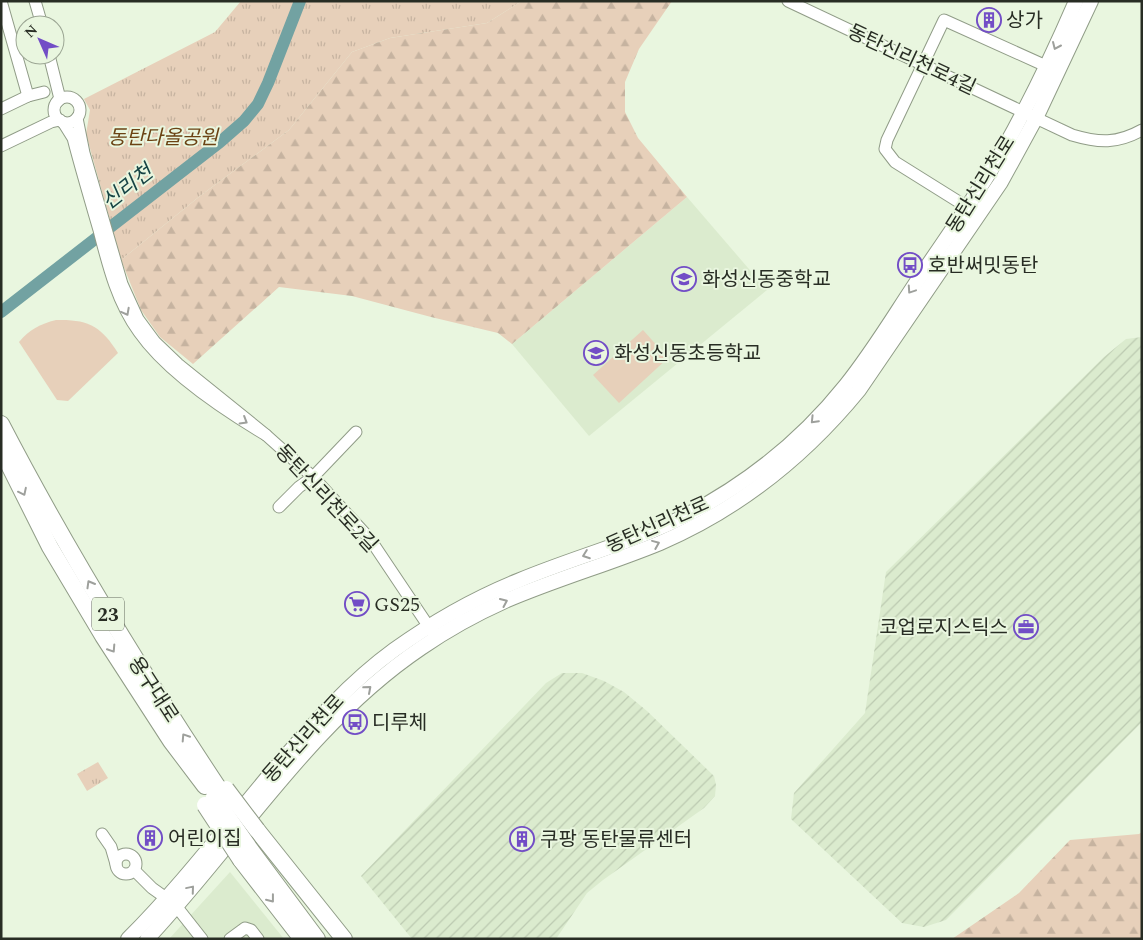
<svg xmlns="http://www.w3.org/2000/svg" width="1143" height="940" viewBox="0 0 1143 940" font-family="Spectral,'Noto Sans KR',serif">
<defs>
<pattern id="industrial-furrows" width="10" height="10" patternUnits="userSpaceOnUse" patternTransform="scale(1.25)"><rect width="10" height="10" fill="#dbebce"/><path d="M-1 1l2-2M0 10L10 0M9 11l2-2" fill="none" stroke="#bccab1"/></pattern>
<pattern id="grass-tufts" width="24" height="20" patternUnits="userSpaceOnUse" patternTransform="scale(1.25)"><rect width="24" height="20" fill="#e7d0ba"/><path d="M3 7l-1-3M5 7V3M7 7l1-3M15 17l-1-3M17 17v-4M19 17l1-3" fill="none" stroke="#c6b3a0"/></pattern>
<pattern id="forest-firs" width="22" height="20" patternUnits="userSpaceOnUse" patternTransform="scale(1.25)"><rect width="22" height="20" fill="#e7d0ba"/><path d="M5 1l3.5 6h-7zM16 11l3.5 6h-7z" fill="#c6b3a0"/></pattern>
</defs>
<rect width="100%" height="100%" fill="#e9f6df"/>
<!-- built -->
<g fill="#dbebce">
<path d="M687 197 767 290 589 436 512 344Z"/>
<path d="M230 872 284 939H169Z"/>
</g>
<!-- industrial -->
<g fill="url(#industrial-furrows)">
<path d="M1142 337V722L946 920 924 927 902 923 791 819 794 793 865 713 886 572 1104 357 1126 339Z"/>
<path d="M562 673H582L604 681 624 692 647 711 714 776 716 785 715 796 704 808 603 880 587 893 556 939H412L361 876 546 683Z"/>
</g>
<!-- grass -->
<g fill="url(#grass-tufts)">
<path d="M241 1H522L487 23 390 38 352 52 289 130 200 196 121 260 86 134 90 110 84 99 215 32Z"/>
<path d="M98 762 108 778 87 791 77 774Z"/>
</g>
<!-- forest -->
<g fill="url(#forest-firs)">
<path d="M522 1H672L639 49 625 82V112L638 138 687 197 512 344 498 333 431 317 352 296 279 287 193 364 160 337 141 310 121 260 200 196 289 130 352 52 390 38 487 23Z"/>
<path d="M1142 832V939H952L1019 893 1070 840 1139 834Z"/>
</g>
<!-- pitch -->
<g fill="#e7d0ba">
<path d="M56 320C88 319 101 326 118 353L68 401 57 400 19 342C29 330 40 324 56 320Z"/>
<path d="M643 330 668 358 619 403 593 375Z"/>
</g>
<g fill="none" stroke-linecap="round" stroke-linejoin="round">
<!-- river -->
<path stroke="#72a2a2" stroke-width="12" d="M1 312 220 142 244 121 258 104 268 83 300 1"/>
<defs>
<g id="minor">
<path d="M1 1 28 96"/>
<path d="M35 1 42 25"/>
<path d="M788 1 1072 135C1099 143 1117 144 1142 130"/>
<path d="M49 55 60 99 57 102"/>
<circle cx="67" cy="110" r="13"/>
<path d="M1 109 28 96 44 92"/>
<path d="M63 122 73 138C81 169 90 199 99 230 108 265 117 302 139 332 167 372 224 410 266 435L178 364 155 342 138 319 122 284 84 153 77 118"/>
<path d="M1 146 51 122 60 120"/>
<path d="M967 207 895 162 885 149 887 140 944 20 1046 66"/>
<path d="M266 435 313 477 370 539 433 633"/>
<path d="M279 507 299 487 313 477 356 432"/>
<path d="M102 834 111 847 116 864"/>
<circle cx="126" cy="864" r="10"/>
<path d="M134 870 152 888 166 898"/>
<path d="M176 906 202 939"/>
<path d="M230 939 245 928 251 930 258 939"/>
</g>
<g id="major">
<path d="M128 939C180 887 225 828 272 772 310 728 346 685 394 650 433 622 475 598 520 580 575 557 634 542 687 515 748 483 803 439 846 385 875 349 898 309 924 271 951 231 979 192 1003 150 1030 102 1054 52 1076 1"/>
<path d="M147 939C238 842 310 723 421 648 447 630 476 614 505 601 556 579 609 564 660 543 739 509 805 456 859 390L1001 182 1036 118 1091 1"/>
</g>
<g id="highway">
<path d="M1 424C67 551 142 673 221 792"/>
<path d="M1 449 50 547 103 636 171 741 205 786"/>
<path d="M257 830 344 939"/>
<path d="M250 849 317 939"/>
<path d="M241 860 302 939"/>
</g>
</defs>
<!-- minor casing -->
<use href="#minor" stroke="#909c87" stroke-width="13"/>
<!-- major casing -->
<use href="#major" stroke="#909c87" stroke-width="16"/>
<!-- highway casing -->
<use href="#highway" stroke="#909c87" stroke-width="18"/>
<!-- minor -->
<use href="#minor" stroke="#fff" stroke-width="11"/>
<!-- major -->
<use href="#major" stroke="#fff" stroke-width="14"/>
<!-- highway -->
<use href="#highway" stroke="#fff" stroke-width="16"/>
<defs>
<g id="highway-bridge">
<path d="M226 789 257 830"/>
<path d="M214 797 250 849"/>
<path d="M205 805 241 860"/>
</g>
</defs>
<!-- highway-bridge casing -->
<use href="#highway-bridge" stroke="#909c87" stroke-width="18" stroke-linecap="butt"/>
<!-- highway-bridge -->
<use href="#highway-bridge" stroke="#fff" stroke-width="16"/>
</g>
<!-- one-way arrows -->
<defs><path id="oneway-chevron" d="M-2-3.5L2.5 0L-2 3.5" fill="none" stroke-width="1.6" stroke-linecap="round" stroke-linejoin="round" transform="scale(1.25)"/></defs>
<g stroke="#9ea09c">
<use href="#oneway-chevron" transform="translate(1056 46) rotate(114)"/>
<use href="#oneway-chevron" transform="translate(911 290) rotate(124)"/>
<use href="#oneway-chevron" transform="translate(126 312) rotate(62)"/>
<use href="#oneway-chevron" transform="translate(814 420) rotate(134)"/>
<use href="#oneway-chevron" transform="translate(244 421) rotate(31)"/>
<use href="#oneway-chevron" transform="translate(23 492) rotate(64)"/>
<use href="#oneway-chevron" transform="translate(656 544) rotate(-22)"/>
<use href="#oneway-chevron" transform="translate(586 555) rotate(160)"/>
<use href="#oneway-chevron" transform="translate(90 584) rotate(-120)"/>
<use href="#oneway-chevron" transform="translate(504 602) rotate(-24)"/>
<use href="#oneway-chevron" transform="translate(112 649) rotate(57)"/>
<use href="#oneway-chevron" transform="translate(368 689) rotate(-41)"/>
<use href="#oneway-chevron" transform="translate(185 737) rotate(-123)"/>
<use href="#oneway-chevron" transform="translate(191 889) rotate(-50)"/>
<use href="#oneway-chevron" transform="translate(271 899) rotate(52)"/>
</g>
<!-- icons -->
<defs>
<symbol id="building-ring" viewBox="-11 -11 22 22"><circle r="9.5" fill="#e9f6df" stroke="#724dc6" stroke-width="1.5"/><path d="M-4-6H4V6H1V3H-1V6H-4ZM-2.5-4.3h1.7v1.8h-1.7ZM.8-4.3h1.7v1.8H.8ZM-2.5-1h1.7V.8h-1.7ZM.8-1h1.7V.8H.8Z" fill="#724dc6"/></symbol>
<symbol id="bus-ring" viewBox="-11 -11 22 22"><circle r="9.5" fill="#e9f6df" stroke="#724dc6" stroke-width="1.5"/><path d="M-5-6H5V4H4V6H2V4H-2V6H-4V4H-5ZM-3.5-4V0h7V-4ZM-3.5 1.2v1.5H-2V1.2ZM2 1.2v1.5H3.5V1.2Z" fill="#724dc6"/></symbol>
<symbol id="school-ring" viewBox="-11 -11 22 22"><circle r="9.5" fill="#e9f6df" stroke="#724dc6" stroke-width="1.5"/><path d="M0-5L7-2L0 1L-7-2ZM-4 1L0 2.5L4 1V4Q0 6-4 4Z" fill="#724dc6"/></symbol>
<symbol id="supermarket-ring" viewBox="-11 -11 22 22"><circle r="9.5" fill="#e9f6df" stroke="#724dc6" stroke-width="1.5"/><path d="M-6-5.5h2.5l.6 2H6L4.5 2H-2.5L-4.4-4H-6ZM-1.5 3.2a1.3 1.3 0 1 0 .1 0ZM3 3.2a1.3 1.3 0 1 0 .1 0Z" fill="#724dc6"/></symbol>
<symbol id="office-ring" viewBox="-11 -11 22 22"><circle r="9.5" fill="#e9f6df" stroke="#724dc6" stroke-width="1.5"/><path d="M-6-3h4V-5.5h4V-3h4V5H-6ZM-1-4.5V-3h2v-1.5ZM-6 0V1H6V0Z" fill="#724dc6"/></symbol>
</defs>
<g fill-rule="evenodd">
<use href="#building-ring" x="975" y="6" width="28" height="28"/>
<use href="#bus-ring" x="896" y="251" width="28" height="28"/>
<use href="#school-ring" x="670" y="265" width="28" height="28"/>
<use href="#school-ring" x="582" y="339" width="28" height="28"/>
<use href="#supermarket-ring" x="343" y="590" width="28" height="28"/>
<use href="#office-ring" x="1012" y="613" width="28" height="28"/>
<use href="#bus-ring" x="341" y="708" width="28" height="28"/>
<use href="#building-ring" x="136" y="824" width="28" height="28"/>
<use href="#building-ring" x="508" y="825" width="28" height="28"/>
</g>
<g text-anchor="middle" stroke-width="4" stroke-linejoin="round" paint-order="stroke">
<!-- shield labels -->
<rect fill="#e9f6df" stroke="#62695c" stroke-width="1" x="92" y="597.5" width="32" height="33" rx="4"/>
<g font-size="19" font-weight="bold" fill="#282d24">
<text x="108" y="621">23</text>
</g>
<!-- poi labels -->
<g font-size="20" fill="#282d24" stroke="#e9f6df" text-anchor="start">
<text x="1006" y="27">상가</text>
<text x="928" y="272">호반써밋동탄</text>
<text x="702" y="286">화성신동중학교</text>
<text x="614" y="360">화성신동초등학교</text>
<text x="374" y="611">GS25</text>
<text x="1008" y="634" text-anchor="end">코업로지스틱스</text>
<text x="372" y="729">디루체</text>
<text x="168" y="845">어린이집</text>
<text x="540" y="846">쿠팡 동탄물류센터</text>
</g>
<!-- street labels -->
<g font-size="20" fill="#282d24" stroke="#e9f6df">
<text transform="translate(912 59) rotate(25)" y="7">동탄신리천로4길</text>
<text transform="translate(980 184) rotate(-58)" y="7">동탄신리천로</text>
<text transform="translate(327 498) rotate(47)" y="7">동탄신리천로2길</text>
<text transform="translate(657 524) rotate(-24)" y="7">동탄신리천로</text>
<text transform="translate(154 689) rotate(57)" y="7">용구대로</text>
<text transform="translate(303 738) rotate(-48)" y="7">동탄신리천로</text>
</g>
<!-- park labels -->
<g font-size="20" font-style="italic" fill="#6b4314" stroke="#e9f6df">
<text x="163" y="144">동탄다올공원</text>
</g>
<!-- water labels -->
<g font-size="21" font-style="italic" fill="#174445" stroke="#e9f6df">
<text transform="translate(127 187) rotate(-38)" y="7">신리천</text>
</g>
</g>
<!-- border -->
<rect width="1143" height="940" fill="none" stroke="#282d24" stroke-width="5"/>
<!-- north arrow -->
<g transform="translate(40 40) rotate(315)"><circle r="24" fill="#e9f6df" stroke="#9ca694"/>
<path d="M0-4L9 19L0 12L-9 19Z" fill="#724dc6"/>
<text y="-8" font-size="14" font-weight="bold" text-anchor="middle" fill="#282d24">N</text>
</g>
</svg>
